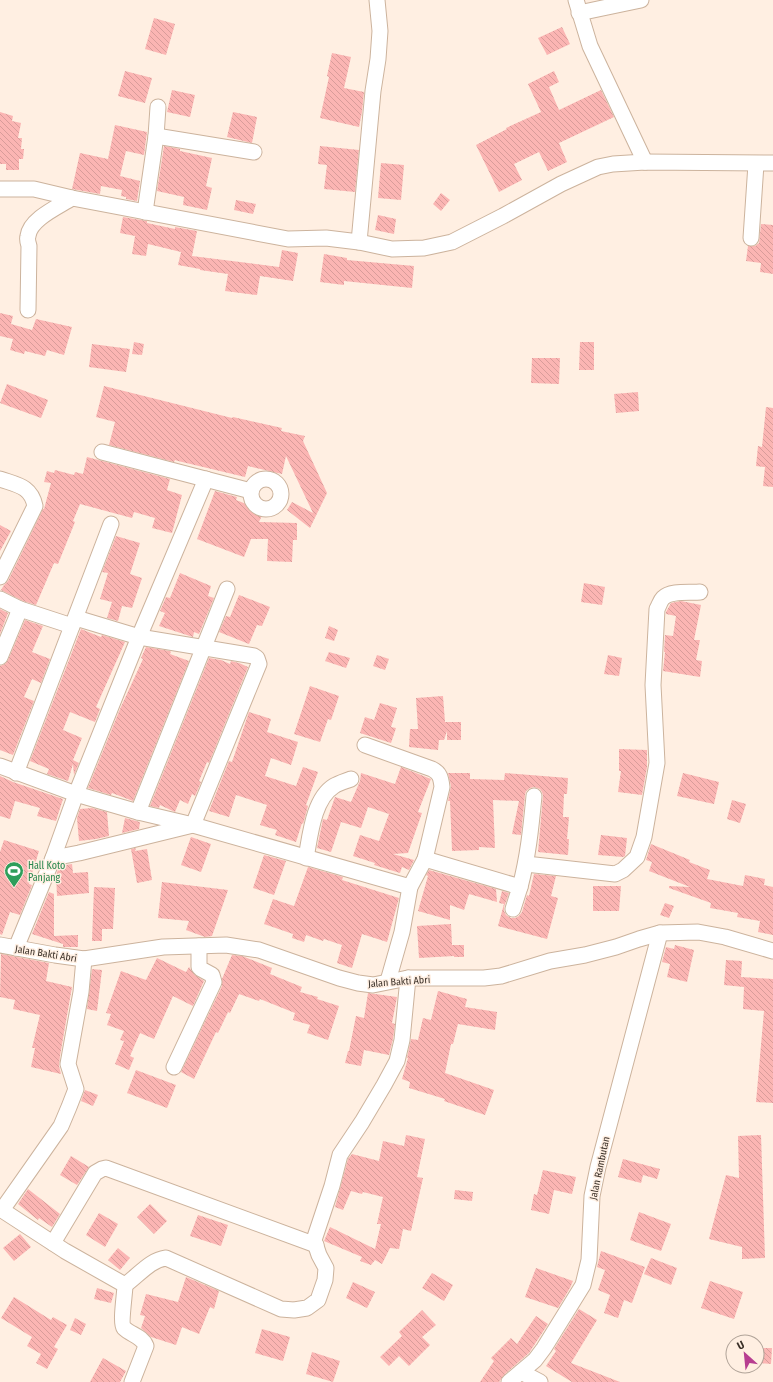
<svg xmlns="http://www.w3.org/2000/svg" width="773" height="1382" viewBox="0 0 773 1382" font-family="'Fira Sans Condensed',sans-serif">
<defs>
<pattern id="building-back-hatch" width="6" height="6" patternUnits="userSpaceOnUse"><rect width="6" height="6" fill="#fbb5b3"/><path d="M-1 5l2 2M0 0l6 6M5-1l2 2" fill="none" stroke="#d89c9a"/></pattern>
</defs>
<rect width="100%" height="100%" fill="#ffefe2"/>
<!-- building -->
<g fill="url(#building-back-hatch)">
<path d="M154 18 175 24 166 55 145 49Z"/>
<path d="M562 27 570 44 547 55 538 38Z"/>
<path d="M332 53 351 57 344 88 364 92 362 112 359 127 320 118 329 77 327 76Z"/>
<path d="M125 71 152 78 145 103 118 96Z"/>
<path d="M554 71 559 82 549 87 559 110 601 90 614 117 559 143 567 162 548 171 539 152 514 164 522 180 499 192 476 145 507 129 506 128 541 112 528 84Z"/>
<path d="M172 90 195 95 190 117 167 112Z"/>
<path d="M0 112 13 116 12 121 21 123 18 138H22L21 149H24L23 159H19V170H6V164H0Z"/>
<path d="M233 112 257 117 252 143 227 137Z"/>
<path d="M115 125 147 132 144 155 126 151 120 176 140 181 137 201 126 199V197L121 196 122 190 101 186 100 194 72 189 80 153 108 159Z"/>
<path d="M164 146 180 149V151L212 158 206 186 212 188 207 210 183 205 184 197 157 191Z"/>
<path d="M320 146 359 150 355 192 324 189 327 165 318 164Z"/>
<path d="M381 163 404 165 401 200 378 198Z"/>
<path d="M441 193 450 200 441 211 433 204Z"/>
<path d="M236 200 256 204 253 214 234 210Z"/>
<path d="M378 215 396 219 394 234 375 230Z"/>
<path d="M123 217 147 221V223L175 229V227L197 231 192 256 279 267 282 250 298 253 293 281 260 276 257 295 225 291 228 274 200 270V269L178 265 181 252 148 244 146 256 132 254 135 236 120 233Z"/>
<path d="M761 224 773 225V274L760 272 761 263 746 261 748 246H755L759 243Z"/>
<path d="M324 254 347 258V260L414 266 412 288 344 281V285L320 282Z"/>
<path d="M0 313 13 316 11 324 32 330 36 319 72 327 64 355 47 350 45 356 25 351 24 354 10 350 13 339 0 336Z"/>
<path d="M134 342 144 344 142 355 132 354Z"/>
<path d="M580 342H594V370H579Z"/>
<path d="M92 344 130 349 126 372 89 367Z"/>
<path d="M532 358H560L559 384 531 383Z"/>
<path d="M7 384 48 400 41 418 0 403Z"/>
<path d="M104 386 232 418 233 417 282 428 281 431 305 436 303 441 327 493 310 528 287 510 292 502 313 513 286 456 282 474 248 466 245 477 178 461 175 460 174 462 109 445 115 422 96 417Z"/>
<path d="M638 392 639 411 616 413 614 394Z"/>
<path d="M766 407 773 408V487L763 486 765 467 756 466 758 446 762 447Z"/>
<path d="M87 457 170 479 167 490 182 495 172 533 152 528 155 518 134 512 132 518 80 504 73 521 75 522 58 564 54 563 36 605 23 601 1 590 4 585 8 581 43 509H44L51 483 44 482 47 471 54 473 55 470 74 475 75 472 83 474Z"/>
<path d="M215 491 237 497 236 500 264 511 259 522 297 523V540H293L292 562 267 561 268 539H251L244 557 197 539Z"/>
<path d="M0 525 11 531 0 551Z"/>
<path d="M116 536 140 543 130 574 142 578 132 608 122 606 118 621 107 618 112 602 100 599 108 573 102 572Z"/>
<path d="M180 573 211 586 208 596 214 598 199 634 194 632 193 637 159 626 165 613 160 611 166 597 170 598Z"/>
<path d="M584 583 605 587 602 605 581 602Z"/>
<path d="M239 595 270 607 262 626 257 625 249 644 219 632 226 616 230 617Z"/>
<path d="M681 601 701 605 694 640H700L696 660 702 661 700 677 663 671 665 652H664L665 635 673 636 676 616 666 614V612L671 603Z"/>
<path d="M0 609 8 613 0 634Z"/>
<path d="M25 620 43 626 32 652 50 659 41 683 32 679 24 697 34 701 13 755 0 750V666L5 664 8 660Z"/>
<path d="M329 626 338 630 334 641 325 638Z"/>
<path d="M81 629 101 637 102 635 125 642 96 707 100 709 95 722 70 712 63 730 82 738 73 760 79 763 74 775 73 764 68 781 47 774 49 769 30 761Z"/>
<path d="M146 647 170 651 171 652 170 654 189 661 133 801 112 793 111 795 88 788 120 709 143 659 141 658Z"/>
<path d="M329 652 350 658 346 668 325 661Z"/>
<path d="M377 655 389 659 385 670 373 666Z"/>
<path d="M608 655 622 658 619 676 604 674Z"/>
<path d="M209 658 221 660 230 664 231 661 239 663 248 667 209 763 207 762 199 781 201 782 195 796 192 794 188 804 180 800 175 812 160 805 159 808 150 806Z"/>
<path d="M310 686 339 696 331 720 328 719 320 742 294 734Z"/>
<path d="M443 696 445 722H461V740H447V731L444 740H439L438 750 409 747 410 729H418L416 698Z"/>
<path d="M380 703 397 708 391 727 396 728 391 743 360 733 365 717 374 720Z"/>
<path d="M249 712 271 719 267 732 298 742 291 765 271 758 265 776 296 786 303 767 318 772 306 805 308 806 303 824 302 823 296 842 275 835 277 830 260 825 267 805 236 795 229 817 209 811 229 761 232 762Z"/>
<path d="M619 749 647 750V767L642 795 618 792 621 771H619Z"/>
<path d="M401 767 431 779 418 812 422 813 408 853 393 854 414 860 409 870 402 867 400 873 374 865 375 863 353 856 360 835 379 841 389 814 368 807 361 828 341 822 331 852 317 848 323 819 327 820 335 797 351 802 360 781 361 773 395 784Z"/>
<path d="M448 773H470V779L504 780 505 773 568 778 567 794H564L563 817H569L567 839H569L568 855 538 852 543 796 542 792 540 789 534 787 530 788 526 791 525 795 521 835 512 834 519 801 493 800 495 848 479 847V850L452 851 450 801H448L451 786Z"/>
<path d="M683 773 719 782 714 804 677 796Z"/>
<path d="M0 776 13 782 63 799 56 821 37 816 40 808 15 801 10 819 0 816Z"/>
<path d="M732 800 746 804 740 823 727 819Z"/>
<path d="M92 808 107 812 109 836 96 839 79 841 77 818 80 809Z"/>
<path d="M125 818 140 822 139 829 122 833Z"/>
<path d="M601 835 627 838 625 856 623 857 598 855Z"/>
<path d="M191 837 211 844 201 872 181 865Z"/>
<path d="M4 840 39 851 29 884 32 885 20 915 10 912 2 935 0 934V852Z"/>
<path d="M651 844 690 860 689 862 710 870 707 879 743 886 745 875 765 879 764 885 773 887V935L758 932 760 921 737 917 738 913 710 908 711 903 669 888V886L690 887 649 871 652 862 646 860Z"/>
<path d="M136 848 135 851 147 849 152 880 137 883 131 849Z"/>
<path d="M264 855 286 861 274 895 253 888Z"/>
<path d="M72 864 73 873 88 872 89 893 57 896 56 876 59 866Z"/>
<path d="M308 867 343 877 342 880 399 898 387 942 362 934 352 968 337 963 342 945 324 939 323 941 306 935 304 942 292 938 293 934 264 924 273 899 294 906Z"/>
<path d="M429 870 496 889 497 902 469 894 464 910 450 905V920L418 911 428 876 426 875Z"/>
<path d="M534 874 556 876 551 896 558 898 547 939 498 926 504 904 499 903 502 891 509 893 504 907V911L506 915 511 918H515L519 916 522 912 527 895 529 896Z"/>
<path d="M162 882 228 890 212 936 205 937 186 930 189 921 158 918Z"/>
<path d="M593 886H621L619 911H593Z"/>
<path d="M94 887 115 888 113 929H102V941H92Z"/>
<path d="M49 892 54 894V936L78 935V947H63V944L32 934Z"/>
<path d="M665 903 674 906 669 918 660 915Z"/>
<path d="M451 924 452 945H464V957H454V956L419 958 417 926Z"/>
<path d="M675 945 694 950 687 982 667 977 670 964 662 962 666 947 674 949Z"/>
<path d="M1 954 49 963 46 981 72 987 60 1056 59 1066 61 1074 31 1067 35 1048H32L40 1015 13 1009 15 1000 0 997Z"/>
<path d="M232 955 242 956 272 968 270 974 302 987 300 992 318 997 317 999 339 1006 328 1040 307 1033 310 1025 293 1020 295 1013 260 999 259 1001 239 994 230 1013 228 1012 218 1033 216 1032 194 1079 181 1072 222 986V979Z"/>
<path d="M157 958 186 972 189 967 195 975 204 981 193 1006 173 996 154 1039 140 1033 130 1056 134 1058 129 1070 115 1064 124 1041 120 1040 124 1031 107 1025 111 1014 106 1013 121 971 146 980Z"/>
<path d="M726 960 742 961 741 977 773 979V1103L756 1102 764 1011 743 1009 744 987 724 985Z"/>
<path d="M92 969 102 970 97 1011 87 1009Z"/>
<path d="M438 991 467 999 465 1007 497 1012 495 1030 458 1024 453 1044H451L445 1073 494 1090 485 1115 444 1101 445 1099 409 1088 410 1082 402 1079 408 1058H407L411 1039 418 1040 423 1018 431 1020Z"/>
<path d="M368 993 397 997 392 1023 395 1024 393 1039 389 1055 364 1050 361 1066 345 1063 348 1051H349L356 1016 364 1018Z"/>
<path d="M136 1070 176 1085 167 1108 127 1093Z"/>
<path d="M85 1090 98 1095 93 1106 81 1101Z"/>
<path d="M406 1135 425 1139 417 1177 423 1178 411 1231 403 1229 399 1249 390 1248 382 1264 375 1260 371 1265 360 1261 362 1257 324 1241 330 1227 375 1249 381 1224H377L383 1197 363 1192 362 1194 351 1191 343 1210 335 1207 348 1159 352 1154 379 1161 383 1141 404 1146Z"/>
<path d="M761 1135 765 1258 742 1259V1247L709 1239 726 1175 739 1178 738 1136Z"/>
<path d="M71 1156 89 1167 77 1185 60 1175Z"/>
<path d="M623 1159 660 1169 657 1179 643 1175 641 1183 618 1177Z"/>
<path d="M543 1170 576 1177 572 1194 554 1190 549 1214 531 1210 534 1194 537 1195Z"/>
<path d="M28 1189 60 1214 52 1227 39 1218 38 1220 18 1204Z"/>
<path d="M455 1190 473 1192 472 1201 454 1199Z"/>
<path d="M150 1204 167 1221 154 1234 137 1217Z"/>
<path d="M639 1212 671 1224 661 1251 630 1240Z"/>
<path d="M99 1213 118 1224 105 1247 86 1235Z"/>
<path d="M198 1215 228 1225 221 1246 190 1236Z"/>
<path d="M20 1234 31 1247 14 1261 3 1248Z"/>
<path d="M118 1248 130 1258 120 1270 108 1260Z"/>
<path d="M601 1251 645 1267 632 1303 624 1300 618 1318 604 1313 610 1295 598 1290 605 1270 597 1267Z"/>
<path d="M651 1258 677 1268 671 1285 644 1274Z"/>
<path d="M536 1268 573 1281 570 1288 558 1308 525 1297Z"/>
<path d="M432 1273 453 1285 444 1301 422 1288Z"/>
<path d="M186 1277 219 1291 214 1309 210 1307 199 1334 182 1327 176 1345 151 1337 141 1328 145 1316 140 1315 146 1294 178 1302Z"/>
<path d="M710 1281 743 1292 734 1319 701 1308Z"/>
<path d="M353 1282 375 1292 367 1308 346 1298Z"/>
<path d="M97 1288 114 1293 111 1303 94 1299Z"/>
<path d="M14 1297 51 1320 53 1317 67 1325 54 1347 58 1349 47 1369 36 1363 41 1354 27 1346 32 1337 1 1318Z"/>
<path d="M579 1309 597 1320 571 1363 620 1382H572L546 1366 556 1351 554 1349Z"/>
<path d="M422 1310 436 1325 422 1337 430 1345 409 1366 399 1356 389 1366 380 1357 402 1336 399 1332Z"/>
<path d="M536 1316 548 1324 529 1353 506 1373 499 1382H480L494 1361 491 1358 511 1338 517 1344Z"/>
<path d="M75 1318 86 1324 81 1335 70 1330Z"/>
<path d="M262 1329 290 1337 283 1361 255 1353Z"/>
<path d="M757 1348H772L771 1364 757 1363Z"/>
<path d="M312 1352 340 1361 333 1382 306 1374Z"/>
<path d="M103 1358 126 1371 120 1382H90Z"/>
</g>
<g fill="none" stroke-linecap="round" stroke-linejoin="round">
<defs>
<g id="street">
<path d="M576 0 590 46 645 162"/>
<path d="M579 13 641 0"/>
<path d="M156 136 254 152"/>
<path d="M0 189H34L72 198 288 239 326 238 359 242 392 249 424 248 452 242 503 216 561 184 598 167 613 164 645 162 773 163"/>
<path d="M145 212 156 136 158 107"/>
<path d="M751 238 756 164"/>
<path d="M359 242 373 91 378 59 380 31 377 0"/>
<path d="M28 310 29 246C28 243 27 239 28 236 30 219 58 207 72 198"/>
<path d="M102 452 251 491"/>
<path d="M0 479C17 485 31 486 35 506L0 577"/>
<circle cx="266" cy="494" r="15"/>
<path d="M0 599 20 609 0 657"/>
<path d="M20 609 72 626"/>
<path d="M365 745 432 769C440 773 441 778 442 787L425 859 410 887 402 932 388 981"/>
<path d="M0 766 76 794 138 812 193 825 410 887"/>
<path d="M16 773 111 524"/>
<path d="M138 812 227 589"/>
<path d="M53 858 79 853 193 825 259 664 257 658 254 656 139 637 76 618"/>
<path d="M306 858C310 837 313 799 334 786 339 783 346 781 351 779"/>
<path d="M425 859 520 887 513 909"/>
<path d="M526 864 615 874 623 870 637 857 644 837 657 763 653 685 657 609C659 606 660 601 663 598 671 590 690 593 700 592"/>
<path d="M520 887C528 857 531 828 534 796"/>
<path d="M0 945 55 955 84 959 163 947 226 945 259 950 339 978 358 983 373 985 408 978H484L501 976 550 961 585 955 616 947 639 939 660 933 698 932 725 937 773 951"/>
<path d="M16 948 53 858 76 794 139 637 206 479"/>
<path d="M84 959 81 992 68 1064 76 1089 69 1107 61 1126 2 1210 65 1251 125 1285C125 1293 120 1323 124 1328 131 1335 142 1336 146 1346L132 1382"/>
<path d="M174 1067 214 982 212 975 201 969 199 967V946"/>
<path d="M53 1243 95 1173 102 1169 106 1168 316 1245"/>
<path d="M125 1285C139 1275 150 1260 166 1258L281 1309 294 1310 307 1308 318 1300 325 1280 326 1268 319 1255 314 1240 332 1186 340 1155 362 1122 384 1085 397 1061 402 1040 408 978"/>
<path d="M521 1372 540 1382"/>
<path d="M509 1382 535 1360 544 1348 583 1285 589 1260 592 1196 598 1167 660 933"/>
</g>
</defs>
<!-- street casing -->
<use href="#street" stroke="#ccb39d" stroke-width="17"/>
<!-- street -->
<use href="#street" stroke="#fff" stroke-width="15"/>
</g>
<!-- icons -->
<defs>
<symbol id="stadium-pin" viewBox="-11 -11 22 30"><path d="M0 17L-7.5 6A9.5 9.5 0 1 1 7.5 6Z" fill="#2e9e5b" stroke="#ffefe2"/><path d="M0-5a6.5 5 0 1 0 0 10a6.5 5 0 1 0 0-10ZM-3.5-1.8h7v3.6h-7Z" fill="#fff"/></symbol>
</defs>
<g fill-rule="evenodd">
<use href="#stadium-pin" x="3" y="860" width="22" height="30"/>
</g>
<g text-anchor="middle" stroke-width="3" stroke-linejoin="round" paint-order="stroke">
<!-- leisure labels -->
<g font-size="10" fill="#27864d" stroke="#ffefe2" text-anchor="start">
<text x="28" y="869">Hall Koto<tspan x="28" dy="12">Panjang</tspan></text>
</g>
<!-- street labels -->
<g font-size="10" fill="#3a3028" stroke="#ffefe2">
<text transform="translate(46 953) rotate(9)" y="4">Jalan Bakti Abri</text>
<text transform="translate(399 981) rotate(-4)" y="4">Jalan Bakti Abri</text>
<text transform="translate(599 1168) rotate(-78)" y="4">Jalan Rambutan</text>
</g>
</g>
<!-- north arrow -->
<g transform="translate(745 1354) rotate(333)"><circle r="19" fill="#ffefe2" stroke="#b0a398"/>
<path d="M0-3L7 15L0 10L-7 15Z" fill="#b73d90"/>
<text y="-6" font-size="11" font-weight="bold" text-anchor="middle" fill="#3a3028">U</text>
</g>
</svg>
